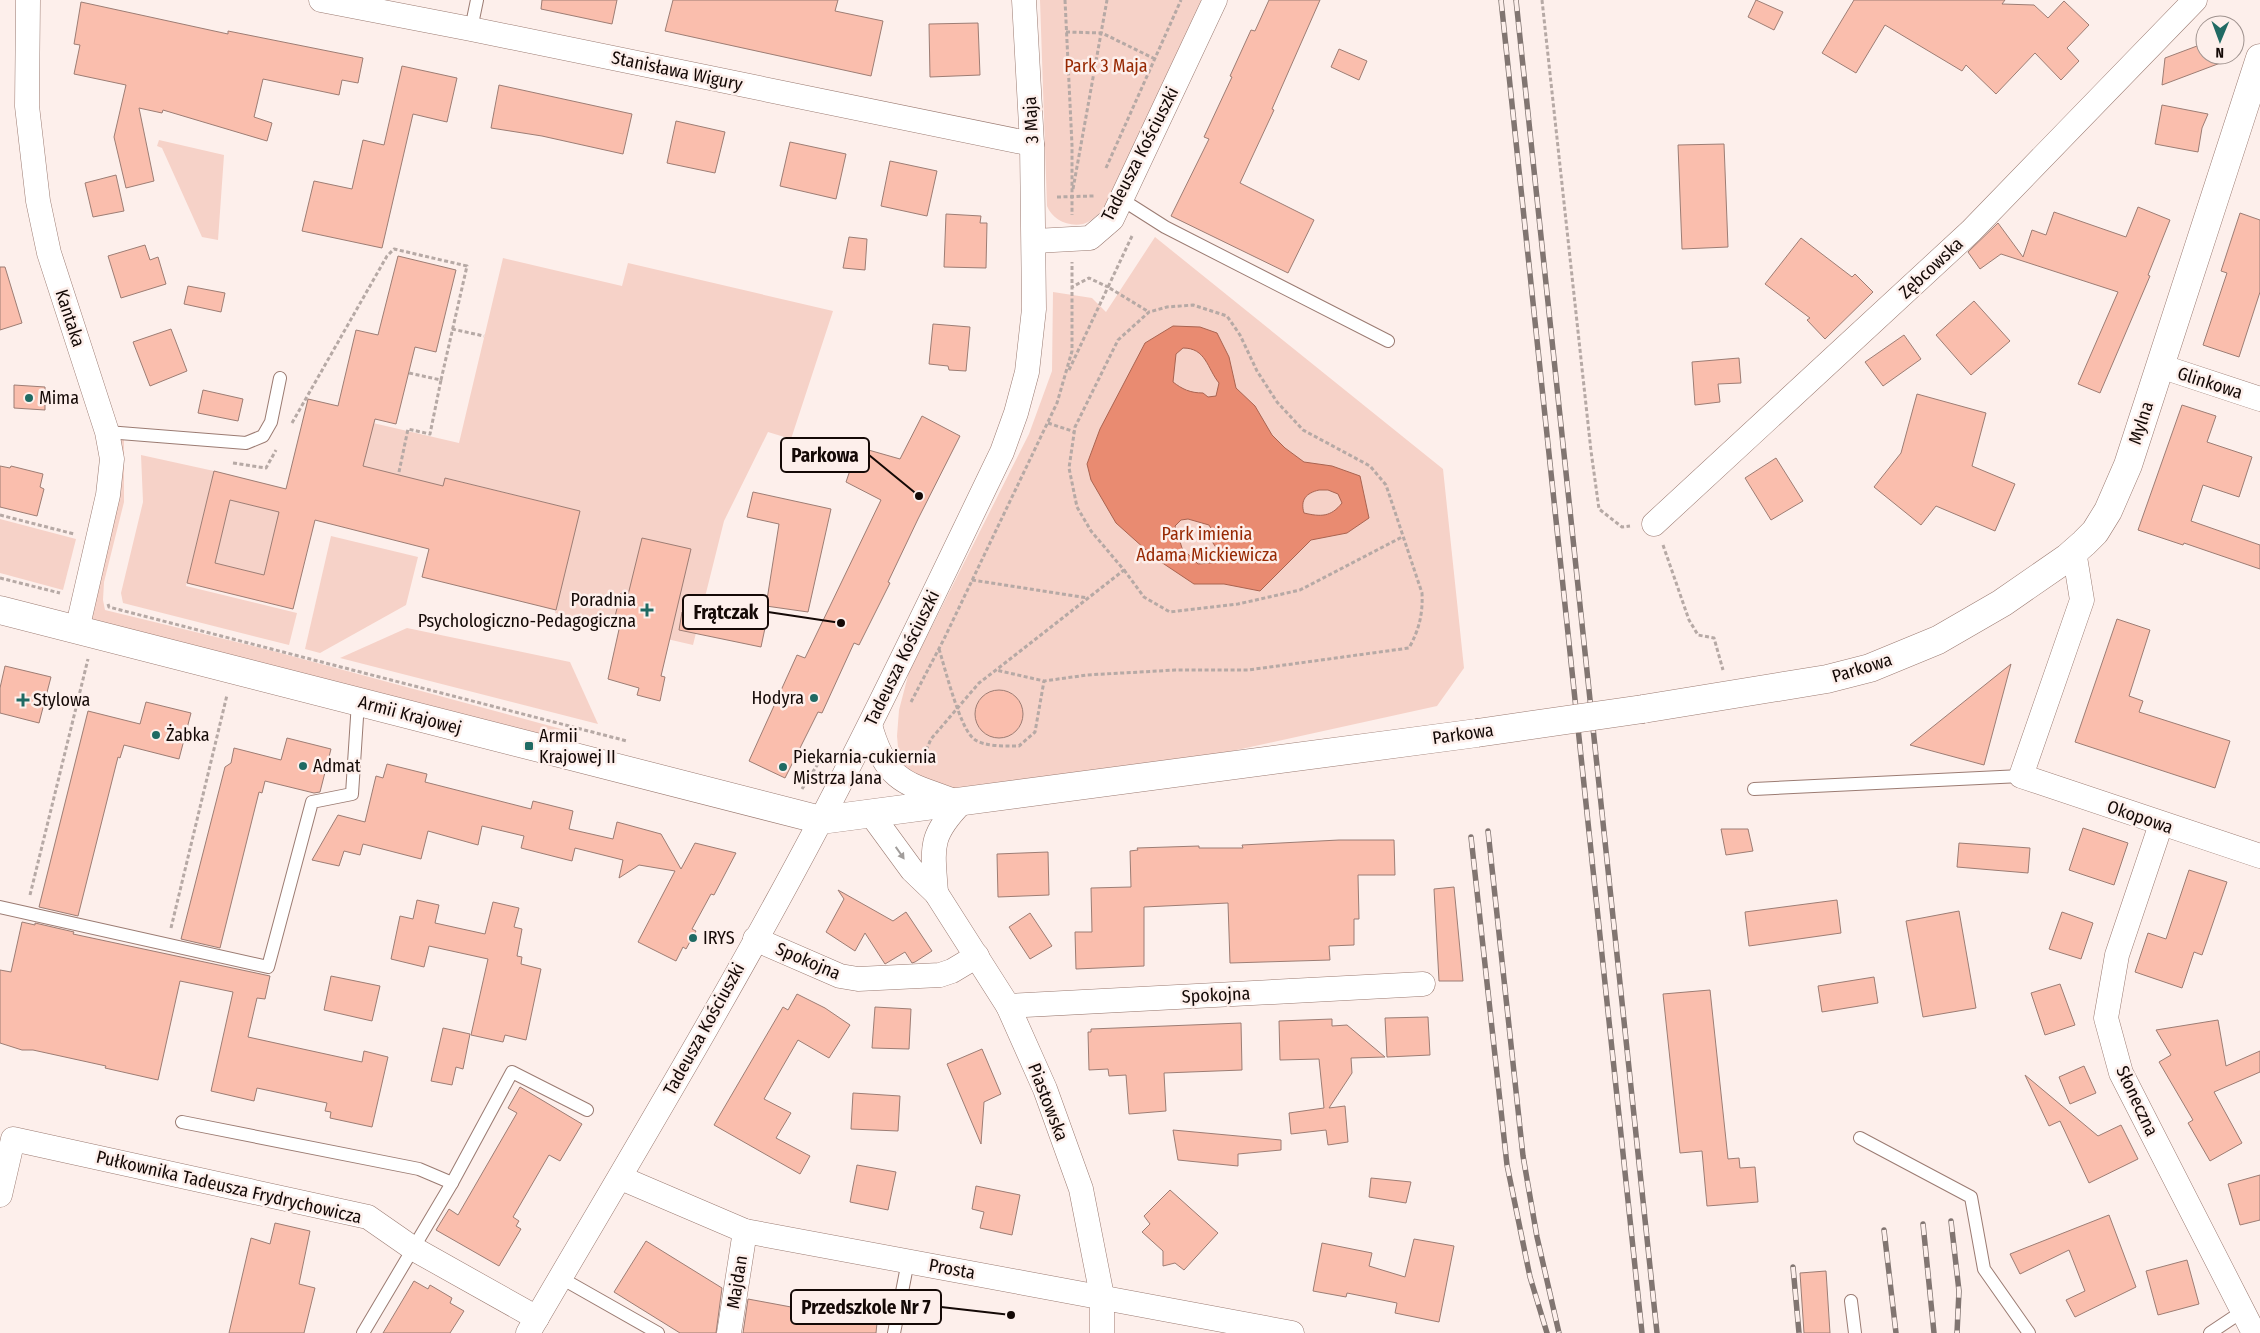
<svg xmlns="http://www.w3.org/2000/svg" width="2260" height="1333" viewBox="0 0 2260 1333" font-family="'Fira Sans Condensed',sans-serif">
<rect width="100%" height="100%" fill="#fdefeb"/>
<!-- green -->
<g fill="#f6d2c8">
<path d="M1040 0H1209L1116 196C1107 204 1095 221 1083 224 1067 227 1052 219 1047 206Z"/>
<path d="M159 140 224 155 218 240 202 237 162 148 157 146Z"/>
<path d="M1155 237 1443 469 1464 668 1437 706 1205 757 934 800 900 770 897 736 899 710 909 672 1029 434 1052 371 1053 292 1092 298 1106 312Z"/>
<path d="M503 258 622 286 628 263 833 311 791 439 768 432 724 521 693 645 555 613 580 511 446 478 443 486 363 466 373 423 459 443Z"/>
<path d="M113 437H124V502L104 582 103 600 105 610 273 651 565 730 562 742 91 622Z"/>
<path d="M141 455 214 471 186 586 297 613 289 645 123 603 121 593 143 502Z"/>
<path d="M230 500 279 512 264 575 215 563Z"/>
<path d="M0 519 76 539 63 590 0 573Z"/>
<path d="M331 536 418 557 406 605 320 653 305 649Z"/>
<path d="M407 628 570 662 598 724 340 658Z"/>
</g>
<!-- water -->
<path fill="#e98b71" stroke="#a96451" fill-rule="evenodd" d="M1173 326 1200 327 1217 333 1229 357 1236 388 1255 406 1272 435 1285 448 1304 462 1332 466 1360 476 1369 518 1347 533 1311 540 1260 591 1224 584H1194L1155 558 1116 523 1091 480 1087 464 1100 429 1145 343ZM1183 348C1206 348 1207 368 1219 383L1216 396 1208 397 1203 393C1190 393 1182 389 1173 382L1176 354ZM1319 490H1328L1338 494 1342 503C1331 517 1321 517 1304 513 1300 500 1306 493 1319 490ZM1188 519 1209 525 1213 532V543L1219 552 1220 562 1198 564 1182 548 1175 526 1181 520Z"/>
<!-- building -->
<g fill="#fabead" stroke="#9d7d74" fill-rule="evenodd">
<path d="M542 0H617L612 24 541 9Z"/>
<path d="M673 0H838L835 11 883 21 871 76 665 31Z"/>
<path d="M1269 0H1320L1272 109 1274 110 1240 183 1314 220 1288 273 1171 216 1209 139 1204 137 1232 77 1230 76 1251 30 1255 31Z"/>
<path d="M1756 0 1783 12 1774 30 1748 17Z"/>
<path d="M1854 0H2005L2002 4 2034 5 2048 18 2064 1 2089 25 2067 48 2079 61 2061 80 2035 53 1996 94 1966 65 1962 71 1885 25 1856 73 1822 53Z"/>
<path d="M81 2 228 34V31L363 58 358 83 342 80 339 95 263 79 254 117 272 123 267 141 163 110 162 113 139 108 154 181 126 188 114 137 126 85 74 74 80 45 74 44Z"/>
<path d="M978 23 980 75 930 77 929 24Z"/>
<path d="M2205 43V55H2233L2231 59 2162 85 2165 58Z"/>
<path d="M1339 49 1367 61 1359 80 1331 67Z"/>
<path d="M402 66 457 78 447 122 413 114 382 248 302 231 314 181 352 189 363 140 384 145Z"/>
<path d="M499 85 632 114 623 154 542 136 491 128Z"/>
<path d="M2162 105 2208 114 2202 128 2198 152 2155 144Z"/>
<path d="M676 121 725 132 715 173 667 163Z"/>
<path d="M790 142 846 154 836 199 780 186Z"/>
<path d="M1724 144 1728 247 1682 249 1678 145Z"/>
<path d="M890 161 937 171 927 216 881 206Z"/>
<path d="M116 175 124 211 93 217 85 183Z"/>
<path d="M2138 207 2170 220 2148 275 2150 276 2100 393 2078 384 2118 292 2001 254 1980 269 1968 252 1998 223 2023 257 2032 230 2046 235 2054 212 2126 237Z"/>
<path d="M2240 213 2260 220V292L2239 357 2203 345 2227 273 2221 271Z"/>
<path d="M946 214 981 216 980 223H987L986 268 944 267Z"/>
<path d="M849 237 867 239 865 270 843 268Z"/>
<path d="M1801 238 1852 277 1855 274 1873 292 1825 339 1807 320 1810 318 1765 284Z"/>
<path d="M145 245 150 260 158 257 166 284 121 298 108 256Z"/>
<path d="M398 256 456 270 436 352 415 347 396 424 375 419 363 466 443 486 445 478 580 511 556 610 422 577 429 549 315 520 293 609 187 583 214 471 286 489 308 399 338 406 356 330 378 335ZM230 500 279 512 264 575 215 563Z"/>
<path d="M0 267H5L22 323 0 330Z"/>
<path d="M188 286 225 293 221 312 184 304Z"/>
<path d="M1974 301 2010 341 1971 375 1936 335Z"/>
<path d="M933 324 970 327 966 371 949 370 948 366 929 364Z"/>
<path d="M171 329 187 371 150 386 133 342Z"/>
<path d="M1904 335 1921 359 1883 386 1865 362Z"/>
<path d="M1739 358 1741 383 1718 384 1720 402 1695 405 1692 362Z"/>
<path d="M14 385 45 387V410L14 408Z"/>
<path d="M203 390 243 399 238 421 198 413Z"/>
<path d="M1917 394 1986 413 1972 466 2015 484 1995 531 1936 506 1921 525 1874 487 1901 453Z"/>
<path d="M2182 405 2216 416 2207 442 2252 457 2239 497 2203 485 2191 521 2260 545V569L2184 543 2183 545 2138 530Z"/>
<path d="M922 416 960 436 918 519 888 582 890 583 859 645 854 643 822 713 818 712 785 778 749 761 797 655 805 658 881 500 846 482 858 447 900 459Z"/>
<path d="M1776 458 1803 501 1771 520 1745 478Z"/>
<path d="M0 466 10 468 11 466 43 474 40 487 44 489 37 516 0 507Z"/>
<path d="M753 492 831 509 808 612 766 606 779 524 747 517Z"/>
<path d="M642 538 691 549 661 676 665 677 660 701 637 695 639 688 608 679 620 625 613 624 621 593 628 595Z"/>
<path d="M682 612 765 628 761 647 679 630Z"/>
<path d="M2117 619 2150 630 2129 696 2143 701 2139 712 2230 741 2215 788 2075 742Z"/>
<path d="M2011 664 1984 765 1910 745Z"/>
<path d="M5 666 51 677 39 723 0 713V688Z"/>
<circle cx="999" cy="714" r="24"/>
<path d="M146 702 191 713 179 759 124 745 120 758 118 757 78 916 39 907 88 711 140 724Z"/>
<path d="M287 738 331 749 320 792 314 793 265 781 262 793 259 792 220 948 181 939 225 767 231 763 234 748 281 760Z"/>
<path d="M387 764 427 774 425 782 531 809 533 801 573 811 569 829 613 839 617 822 661 834 681 869 695 843 736 853 714 895 711 894 692 929 696 931 686 949 683 947 676 961 638 942 675 871 639 865 619 878 623 860 575 848 572 861 521 848 524 836 482 826 478 845 428 831 421 859 363 844 360 855 344 851 339 866 312 860 338 815 365 822 376 776 383 778Z"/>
<path d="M2083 828 2128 843 2114 885 2069 870Z"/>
<path d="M1721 829H1748L1753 851 1726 855Z"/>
<path d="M1339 840H1394L1395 875H1358L1359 919H1354V945L1329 946 1330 960 1230 963 1228 903 1144 907V966L1076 969 1075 932H1092L1091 888 1131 887 1130 851 1138 850 1137 848 1199 846V848H1243L1242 845Z"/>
<path d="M1959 843 2030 848 2028 873 1957 867Z"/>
<path d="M1048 852 1049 895 998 897 997 854Z"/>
<path d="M2189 870 2227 882 2202 955 2194 952 2182 988 2135 972 2148 933 2166 939Z"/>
<path d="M1454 887 1463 981H1439L1434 889Z"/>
<path d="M838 890 893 921 906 912 932 951 915 962 912 963 905 952 885 964 865 933 855 951 826 932 844 899Z"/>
<path d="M417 900 439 905 435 923 485 934 493 902 519 908 514 927 522 929 517 956 522 957 521 964 541 969 526 1040 505 1035 503 1042 471 1035 488 959 429 946 424 967 391 959 400 916 413 919Z"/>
<path d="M1837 900 1841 933 1749 946 1745 912Z"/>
<path d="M1959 911 1976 1008 1923 1017 1906 921Z"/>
<path d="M2062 912 2093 923 2081 959 2049 949Z"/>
<path d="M1030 913 1052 946 1030 959 1009 927Z"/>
<path d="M22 922 35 925V923L74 932 73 934 270 976 265 999 257 998 248 1037 362 1062 364 1051 388 1057 372 1127 330 1118 331 1112 325 1111 327 1103 257 1088 254 1101 211 1091 233 992 180 981 158 1080 105 1068 106 1066 33 1050H22L0 1043V970L11 972Z"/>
<path d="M331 976 380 986 372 1021 324 1010Z"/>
<path d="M1874 977 1878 1003 1822 1012 1818 986Z"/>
<path d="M2060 984 2075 1025 2045 1035 2031 993Z"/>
<path d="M1710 990 1728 1159 1739 1158 1740 1168 1755 1167 1758 1202 1707 1206 1702 1151 1680 1153 1663 994Z"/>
<path d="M797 994 825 1008 850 1025 829 1058 798 1040 764 1099 791 1113 776 1138 810 1156 800 1174 714 1125 783 1007 788 1010Z"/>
<path d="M875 1007 911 1009 909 1049 872 1048Z"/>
<path d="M1428 1017 1430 1055 1387 1057 1385 1018Z"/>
<path d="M1332 1019V1026L1347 1025 1385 1057 1351 1058 1352 1073 1329 1108 1345 1106 1348 1142 1328 1145 1326 1130 1291 1134 1289 1113 1324 1108 1319 1059 1280 1060 1279 1021Z"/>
<path d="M2218 1020 2226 1066 2260 1051V1072L2214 1092 2242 1143 2210 1161 2188 1123 2193 1120 2159 1062 2171 1055 2156 1030Z"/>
<path d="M1241 1023 1242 1070 1164 1073 1166 1111 1129 1114 1126 1075 1109 1076 1108 1069 1089 1070 1088 1032H1091V1029Z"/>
<path d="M443 1028 470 1034 463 1069 456 1067 452 1085 431 1081Z"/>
<path d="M982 1049 1001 1094 984 1102 981 1144 947 1064Z"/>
<path d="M2084 1066 2096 1093 2070 1104 2059 1077Z"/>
<path d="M2025 1075 2098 1136 2121 1125 2138 1159 2089 1183 2060 1121 2049 1126Z"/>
<path d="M520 1087 582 1124 560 1161 549 1155 513 1217 519 1221 516 1226 521 1229 499 1266 436 1230 449 1209 458 1215 517 1113 508 1108Z"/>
<path d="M853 1093 900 1096 898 1131 851 1129Z"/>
<path d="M1173 1130 1281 1140V1150L1238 1154V1166L1178 1160Z"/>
<path d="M857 1165 896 1172 888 1210 850 1202Z"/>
<path d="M2260 1175V1220L2240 1225 2228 1184Z"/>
<path d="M1371 1178 1411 1182 1406 1203 1369 1197Z"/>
<path d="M976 1186 1020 1195 1012 1235 980 1228 984 1212 972 1209Z"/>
<path d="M1170 1190 1218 1233 1184 1270 1175 1263 1163 1266V1251L1142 1232 1150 1224 1144 1216Z"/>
<path d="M2109 1215 2136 1287 2075 1317 2066 1300 2085 1291 2069 1250 2020 1274 2010 1254Z"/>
<path d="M275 1223 310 1231 299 1284 315 1288 304 1333H229L251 1238 270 1244Z"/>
<path d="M1414 1239 1454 1246 1439 1322 1395 1313 1397 1303 1347 1293 1346 1297 1313 1291 1322 1243 1372 1253 1369 1266 1405 1277Z"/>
<path d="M646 1241 722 1288 716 1333H680L614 1292Z"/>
<path d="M2187 1260 2199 1304 2158 1315 2146 1271Z"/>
<path d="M1826 1271 1830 1333H1804L1800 1273Z"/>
<path d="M414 1281 428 1289 430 1285 452 1298 450 1303 464 1311 450 1333H383Z"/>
<path d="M748 1299 877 1323 876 1333H743Z"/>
</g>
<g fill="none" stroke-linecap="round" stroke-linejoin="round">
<defs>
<g id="lane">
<path d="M471 29 477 0"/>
<path d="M1121 199 1165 227 1388 341"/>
<path d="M107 432 246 443 263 436 271 422 280 378"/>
<path d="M1754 789 2021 776"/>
<path d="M0 907 268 967 312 802 352 794 358 702"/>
<path d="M182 1122 419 1169 452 1183"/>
<path d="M1860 1138 1971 1197 1984 1269 2029 1333"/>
<path d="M561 1278 658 1333"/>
<path d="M1851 1301 1855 1333"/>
<path d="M363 1333 452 1183 512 1072 587 1110"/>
<path d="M894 1333 908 1261"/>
<path d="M2210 1333 2243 1311"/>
</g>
<g id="street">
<path d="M28 0 27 106 38 201 49 253 107 432 112 459 108 495 77 630"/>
<path d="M321 0 471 29 1032 144"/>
<path d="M1035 241 1090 238 1112 219 1215 0"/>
<path d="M2160 366 2260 399"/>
<path d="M1654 524 1971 231 2195 0"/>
<path d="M2074 551 2082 600 2021 776 2260 856"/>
<path d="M870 725C886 784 908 784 961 803 928 837 933 848 936 893"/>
<path d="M871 814 912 870 936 893 1008 1006 1045 1089 1081 1189 1102 1296V1333"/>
<path d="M2161 824 2117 955 2106 1018 2121 1073 2254 1333"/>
<path d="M755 939 840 976 858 979 940 975 952 971 977 956"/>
<path d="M1008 1006 1423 984"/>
<path d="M621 1178 745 1231 1292 1333"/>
<path d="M0 1195 13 1139 368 1217 414 1249 537 1318"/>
<path d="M528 1333C628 1162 730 993 822 818 885 698 943 574 1002 452L1016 413 1027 372 1034 309 1032 144 1024 0"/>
<path d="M729 1333 745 1231"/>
</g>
<g id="secondary">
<path d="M0 610 821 820 1477 733"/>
<path d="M1643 709 1827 679 1870 668 1938 640 2002 603 2067 558 2084 543 2095 532 2108 511 2128 465 2260 58"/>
</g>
</defs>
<!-- lane casing -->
<use href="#lane" stroke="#9b7b72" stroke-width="14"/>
<!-- street casing -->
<use href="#street" stroke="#9b7b72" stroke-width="25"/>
<!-- secondary casing -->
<use href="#secondary" stroke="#9b7b72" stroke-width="29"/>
<!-- path -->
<g stroke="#b6a9a5" stroke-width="3" stroke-dasharray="4 2.5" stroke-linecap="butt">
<path d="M1065 0 1072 145V215"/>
<path d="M1542 0 1591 451 1599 509 1622 527 1630 526"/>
<path d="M1066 32 1102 33 1155 59"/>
<path d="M1106 168 1181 0"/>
<path d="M1073 189 1107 0"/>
<path d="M1057 197 1094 196"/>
<path d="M1132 236 1108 287 1149 312"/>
<path d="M452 329 484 336"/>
<path d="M1069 370 1108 287 1089 278 1072 287"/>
<path d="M292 423 387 256 394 249 467 266 441 380 409 373"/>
<path d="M1048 423 1075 432"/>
<path d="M233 463 266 468 276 450"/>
<path d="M399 472 408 429 430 434 441 380"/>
<path d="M0 515 74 534"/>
<path d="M1663 545 1689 620 1698 635 1714 638 1723 670"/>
<path d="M1124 570 1144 597 1170 612 1238 604 1300 590 1402 537"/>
<path d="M0 578 60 593"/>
<path d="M972 580 1088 598"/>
<path d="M108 604 109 607 627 741"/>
<path d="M939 649C945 668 960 729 974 739 984 747 1007 746 1019 746L1035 732 1044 681"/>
<path d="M911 702 944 639 1057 403 1072 351V262"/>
<path d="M921 762 931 739 979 683 996 670 1124 570 1091 531 1077 507 1069 468 1075 427 1118 340 1149 312 1167 307 1193 305 1227 316 1240 335 1257 371 1277 402 1303 430 1370 466 1386 485 1422 593C1423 614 1419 630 1409 648L1248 670H1175L1087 675 1044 681 996 670"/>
<path d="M802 789 823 756 828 757"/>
<path d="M30 895 88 659"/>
<path d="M171 928 227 695"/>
</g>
<!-- lane -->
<use href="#lane" stroke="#fff" stroke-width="12"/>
<!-- street -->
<use href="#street" stroke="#fff" stroke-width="24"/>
<!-- secondary -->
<use href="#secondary" stroke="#fff" stroke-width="28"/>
<defs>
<g id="rail">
<path d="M1501 0 1642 1333"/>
<path d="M1516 0 1657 1333"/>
<path d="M1488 831 1523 1156 1537 1237 1559 1333"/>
<path d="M1471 837 1507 1165 1530 1277 1547 1333"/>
<path d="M1951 1221 1959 1291 1957 1333"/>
<path d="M1923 1224 1934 1333"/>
<path d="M1884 1230 1896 1333"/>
<path d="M1793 1267 1799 1333"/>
</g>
</defs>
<!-- rail casing -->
<use href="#rail" stroke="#817571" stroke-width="5.5"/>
<!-- rail -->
<use href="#rail" stroke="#fdefeb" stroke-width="4" stroke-dasharray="11" stroke-linecap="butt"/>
<defs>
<path id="secondary-bridge" d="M1477 733 1643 709"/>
</defs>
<!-- secondary-bridge casing -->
<use href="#secondary-bridge" stroke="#9b7b72" stroke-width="29" stroke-linecap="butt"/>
<!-- secondary-bridge -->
<use href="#secondary-bridge" stroke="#fff" stroke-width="28"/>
</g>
<!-- one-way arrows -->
<defs><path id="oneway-solid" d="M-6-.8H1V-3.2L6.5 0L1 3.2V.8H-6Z" transform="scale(1.25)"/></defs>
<use fill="#a19d9b" href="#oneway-solid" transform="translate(900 853) rotate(55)"/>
<!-- markers -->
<g fill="#206a63" stroke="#fdefeb" stroke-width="2">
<circle cx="29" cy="398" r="5"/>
<path d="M644.5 602.5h5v5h5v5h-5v5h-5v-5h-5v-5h5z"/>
<circle cx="814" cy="698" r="5"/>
<path d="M20.5 692.5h5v5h5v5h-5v5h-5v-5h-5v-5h5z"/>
<circle cx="156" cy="735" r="5"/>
<rect x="524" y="741" width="10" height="10" rx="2.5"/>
<circle cx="303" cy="766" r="5"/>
<circle cx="783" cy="767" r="5"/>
<circle cx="693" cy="938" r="5"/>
</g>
<g text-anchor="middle" stroke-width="5" stroke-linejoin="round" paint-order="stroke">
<!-- park labels -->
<g font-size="18" fill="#972802" stroke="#fdefeb">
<text x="1106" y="72">Park 3 Maja</text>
<text x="1207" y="540">Park imienia<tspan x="1207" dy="21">Adama Mickiewicza</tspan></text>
</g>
<!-- street labels -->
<g font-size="18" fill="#140906" stroke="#fdefeb">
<text transform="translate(677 71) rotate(12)" y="6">Stanisława Wigury</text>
<text transform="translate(1031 120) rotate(-93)" y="6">3 Maja</text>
<text transform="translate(1140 154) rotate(-63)" y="6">Tadeusza Kościuszki</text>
<text transform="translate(1931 268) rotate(-43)" y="6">Zębcowska</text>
<text transform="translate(70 318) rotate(72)" y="6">Kantaka</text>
<text transform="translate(2210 383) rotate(18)" y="6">Glinkowa</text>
<text transform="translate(2141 423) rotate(-72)" y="6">Mylna</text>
<text transform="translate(902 658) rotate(-64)" y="6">Tadeusza Kościuszki</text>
<text transform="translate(1862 668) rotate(-17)" y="6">Parkowa</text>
<text transform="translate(410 715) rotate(15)" y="6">Armii Krajowej</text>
<text transform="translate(1463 734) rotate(-8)" y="6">Parkowa</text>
<text transform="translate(2140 817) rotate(19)" y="6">Okopowa</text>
<text transform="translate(808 961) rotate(23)" y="6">Spokojna</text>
<text transform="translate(1216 995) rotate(-3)" y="6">Spokojna</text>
<text transform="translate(704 1029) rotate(-61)" y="6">Tadeusza Kościuszki</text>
<text transform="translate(2137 1101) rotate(65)" y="6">Słoneczna</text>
<text transform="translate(1048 1102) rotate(69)" y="6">Piastowska</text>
<text transform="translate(229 1187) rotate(13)" y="6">Pułkownika Tadeusza Frydrychowicza</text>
<text transform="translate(952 1269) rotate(10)" y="6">Prosta</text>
<text transform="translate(737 1282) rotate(-81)" y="6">Majdan</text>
</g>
<!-- poi labels -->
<g font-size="18" fill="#140906" stroke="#fdefeb" text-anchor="start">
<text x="39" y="404">Mima</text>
<text x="636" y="606" text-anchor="end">Poradnia<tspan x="636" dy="21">Psychologiczno-Pedagogiczna</tspan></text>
<text x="804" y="704" text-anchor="end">Hodyra</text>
<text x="33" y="706">Stylowa</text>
<text x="166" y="741">Żabka</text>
<text x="539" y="742">Armii<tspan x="539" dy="21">Krajowej II</tspan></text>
<text x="793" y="763">Piekarnia-cukiernia<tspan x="793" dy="21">Mistrza Jana</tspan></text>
<text x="313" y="772">Admat</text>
<text x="703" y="944">IRYS</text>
</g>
</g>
<!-- callouts -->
<path fill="none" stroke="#140906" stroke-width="2" d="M919 496L869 455M841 623L768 612M1011 1315L941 1307"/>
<g fill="#140906" stroke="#fdefeb" stroke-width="2">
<circle cx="919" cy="496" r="5"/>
<circle cx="841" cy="623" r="5"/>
<circle cx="1011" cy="1315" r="5"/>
</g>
<g fill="#fdefeb" stroke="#140906" stroke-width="2">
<rect x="781" y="438" width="88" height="34" rx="5"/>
<rect x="683" y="595" width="85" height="34" rx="5"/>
<rect x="791" y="1290" width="150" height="34" rx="5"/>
</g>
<g font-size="19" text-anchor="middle" font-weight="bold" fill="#140906">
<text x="825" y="462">Parkowa</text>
<text x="726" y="619">Frątczak</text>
<text x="866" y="1314">Przedszkole Nr 7</text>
</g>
<!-- north arrow -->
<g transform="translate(2220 40) rotate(181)"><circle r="24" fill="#fdefeb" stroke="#a0938f"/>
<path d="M0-4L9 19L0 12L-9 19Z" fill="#206a63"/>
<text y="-8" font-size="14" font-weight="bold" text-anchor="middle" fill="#140906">N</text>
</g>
</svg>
